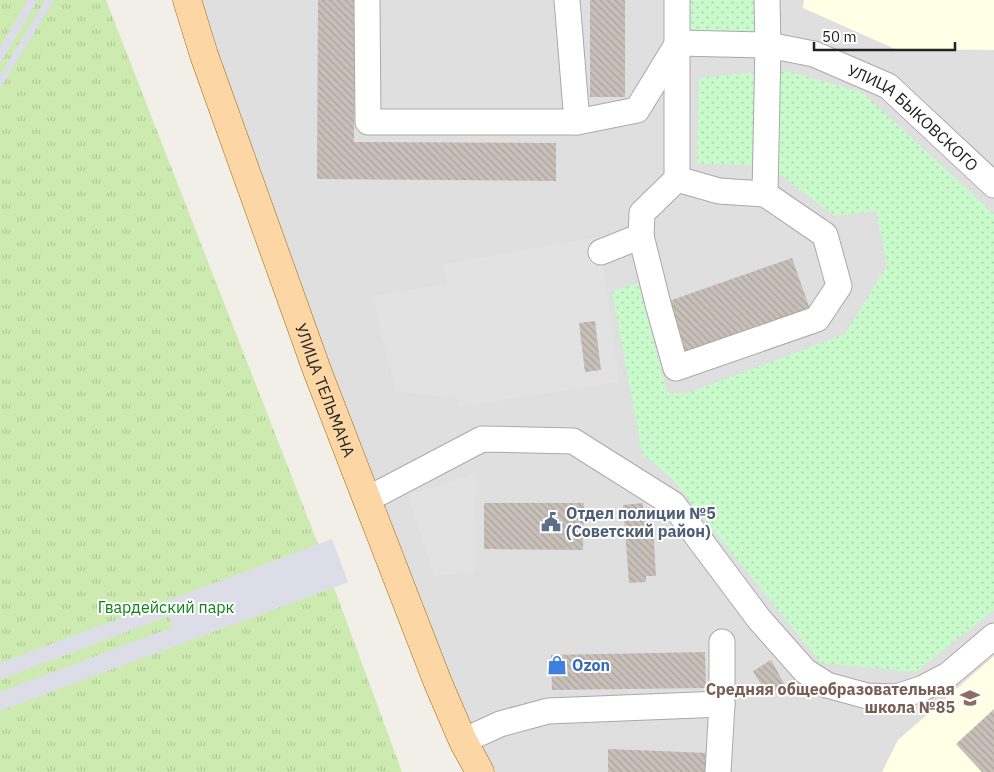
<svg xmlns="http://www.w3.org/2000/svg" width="994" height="772" viewBox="0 0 994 772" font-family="'IBM Plex Sans',sans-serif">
<defs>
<pattern id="grass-tufts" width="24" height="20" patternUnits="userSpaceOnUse" patternTransform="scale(1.25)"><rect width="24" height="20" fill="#cdebb0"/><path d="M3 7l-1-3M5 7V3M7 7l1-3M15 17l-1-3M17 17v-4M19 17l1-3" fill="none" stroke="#b0c997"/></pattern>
<pattern id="park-dots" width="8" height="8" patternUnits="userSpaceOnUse" patternTransform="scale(1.25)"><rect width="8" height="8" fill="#c8facc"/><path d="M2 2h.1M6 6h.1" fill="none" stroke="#acd6af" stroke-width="1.8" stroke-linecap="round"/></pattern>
<pattern id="building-back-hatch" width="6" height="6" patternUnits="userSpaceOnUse" patternTransform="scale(1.25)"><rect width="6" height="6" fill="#c7bfb8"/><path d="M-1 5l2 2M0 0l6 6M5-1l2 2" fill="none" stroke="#aba49e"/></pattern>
</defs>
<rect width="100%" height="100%" fill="#f2efe9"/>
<!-- residential -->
<path fill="#e0dfdf" d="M187 0H994V772H480Z"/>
<!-- education -->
<g fill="#ffffe5">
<path d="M804 0H994V50L895 49 803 8Z"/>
<path d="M994 656V772H882L898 740Z"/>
</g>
<!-- grass -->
<path fill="url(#grass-tufts)" d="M0 0H106L318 544 402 772H0Z"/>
<!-- park -->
<g fill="url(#park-dots)">
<path d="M677 0H767L768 45 678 43Z"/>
<path d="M783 70 862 92 994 214V610L916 672 821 663 674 481 642 453 612 291 638 283 667 392 685 394 845 334 887 265 876 211 834 216 768 165 697 164 699 78Z"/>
</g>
<!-- parking -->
<g fill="#e2e2e2">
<path d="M599 237 619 382 458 407V398L395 391 373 296 446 284 443 264Z"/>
<path d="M476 473 474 572 434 576 407 495Z"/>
</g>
<!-- plaza -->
<g fill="#dddde8">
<path d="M28 0H38L0 64V47Z"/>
<path d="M45 0H54L0 89V76Z"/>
<path d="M332 539 348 582 0 711V692L173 627 169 616 0 680V663Z"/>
</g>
<!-- building -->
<g fill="url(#building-back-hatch)">
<path d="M318 0H355L354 142 556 143V181L317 179Z"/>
<rect x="590" y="0" width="35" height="97"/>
<path d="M792 258 811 312 685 356 666 302Z"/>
<path d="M595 321 601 370 585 372 579 323Z"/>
<path d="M484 503H584L583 550 484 549Z"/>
<path d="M643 503V512L652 511 656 576H646V582L629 583 623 505Z"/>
<path d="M705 652 706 688 552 690 551 655Z"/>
<path d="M771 660 785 685 767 695 753 671Z"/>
<path d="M994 709V772H982L956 744Z"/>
<path d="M608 749 708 753V772H608Z"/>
</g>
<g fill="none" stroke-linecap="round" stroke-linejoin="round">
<defs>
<g id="minor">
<path d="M367 0 368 122H577"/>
<path d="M567 0 577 122 637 110 678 43"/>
<path id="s1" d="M678 43 768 45 814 54 888 86 994 185"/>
<path d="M677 179 719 191 765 194 825 235 839 286 817 319 676 368 658 304 641 236 642 213 677 179V0"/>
<path d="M765 194 768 45 767 0"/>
<path d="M601 252 641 236"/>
<path d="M366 500 482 439 573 441 673 504 759 619 805 671 827 685 867 696 896 697 921 689 948 675 994 636"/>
<path d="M463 741 500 724 548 711 722 704V642"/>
<path d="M718 772 722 704"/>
</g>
<g id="major">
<path id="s2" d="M187 0 204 55 318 373 438 683 463 741 480 772"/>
</g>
</defs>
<!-- minor casing -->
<use href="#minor" stroke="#a9a9a9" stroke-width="27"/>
<!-- major casing -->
<use href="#major" stroke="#a06b00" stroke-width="29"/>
<!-- minor -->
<use href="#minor" stroke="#fff" stroke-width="25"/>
<!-- major -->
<use href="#major" stroke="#fcd6a4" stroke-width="28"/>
</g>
<!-- icons -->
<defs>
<symbol id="civic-bare" viewBox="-9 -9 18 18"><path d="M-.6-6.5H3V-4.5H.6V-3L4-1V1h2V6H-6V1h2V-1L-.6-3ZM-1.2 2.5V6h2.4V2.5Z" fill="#5c6f8a" stroke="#fff" stroke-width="2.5" paint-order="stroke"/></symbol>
<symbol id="shop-bare" viewBox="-9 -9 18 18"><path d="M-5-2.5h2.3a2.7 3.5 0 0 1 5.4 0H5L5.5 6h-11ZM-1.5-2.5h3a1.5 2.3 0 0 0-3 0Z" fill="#3f7fe0" stroke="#fff" stroke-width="2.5" paint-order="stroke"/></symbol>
<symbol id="school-bare" viewBox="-9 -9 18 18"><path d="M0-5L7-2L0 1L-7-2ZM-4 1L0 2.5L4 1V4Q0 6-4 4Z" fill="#8d6e63" stroke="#fff" stroke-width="2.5" paint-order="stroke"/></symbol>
</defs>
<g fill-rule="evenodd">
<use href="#civic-bare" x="537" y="508" width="28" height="28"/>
<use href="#shop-bare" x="543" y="651" width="28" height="28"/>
<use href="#school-bare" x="956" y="684" width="28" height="28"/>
</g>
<g text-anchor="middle" stroke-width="4" stroke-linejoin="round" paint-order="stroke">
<!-- street labels -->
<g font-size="16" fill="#222" stroke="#fff">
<text dy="6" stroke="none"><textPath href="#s1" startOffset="256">УЛИЦА БЫКОВСКОГО</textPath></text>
<text dy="6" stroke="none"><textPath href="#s2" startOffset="414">УЛИЦА ТЕЛЬМАНА</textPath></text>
</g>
<!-- service labels -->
<g font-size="16" font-weight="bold" fill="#4e5e75" stroke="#fff" text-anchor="start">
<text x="566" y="519">Отдел полиции №5<tspan x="566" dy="18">(Советский район)</tspan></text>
</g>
<!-- park labels -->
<g font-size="16" fill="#0c8416" stroke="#fff">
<text x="166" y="613">Гвардейский парк</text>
</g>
<!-- shop labels -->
<g font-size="16" font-weight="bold" fill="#366cbe" stroke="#fff" text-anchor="start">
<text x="572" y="671">Ozon</text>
</g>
<!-- education labels -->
<g font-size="16" font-weight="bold" fill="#785e54" stroke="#fff" text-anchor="end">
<text x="955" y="695">Средняя общеобразовательная<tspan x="955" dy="18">школа №85</tspan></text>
</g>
</g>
<!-- scale -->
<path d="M814 42v8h141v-8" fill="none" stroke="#222222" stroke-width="2.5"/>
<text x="822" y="42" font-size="15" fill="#222222" stroke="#ffffff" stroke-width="4" paint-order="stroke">50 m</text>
</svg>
